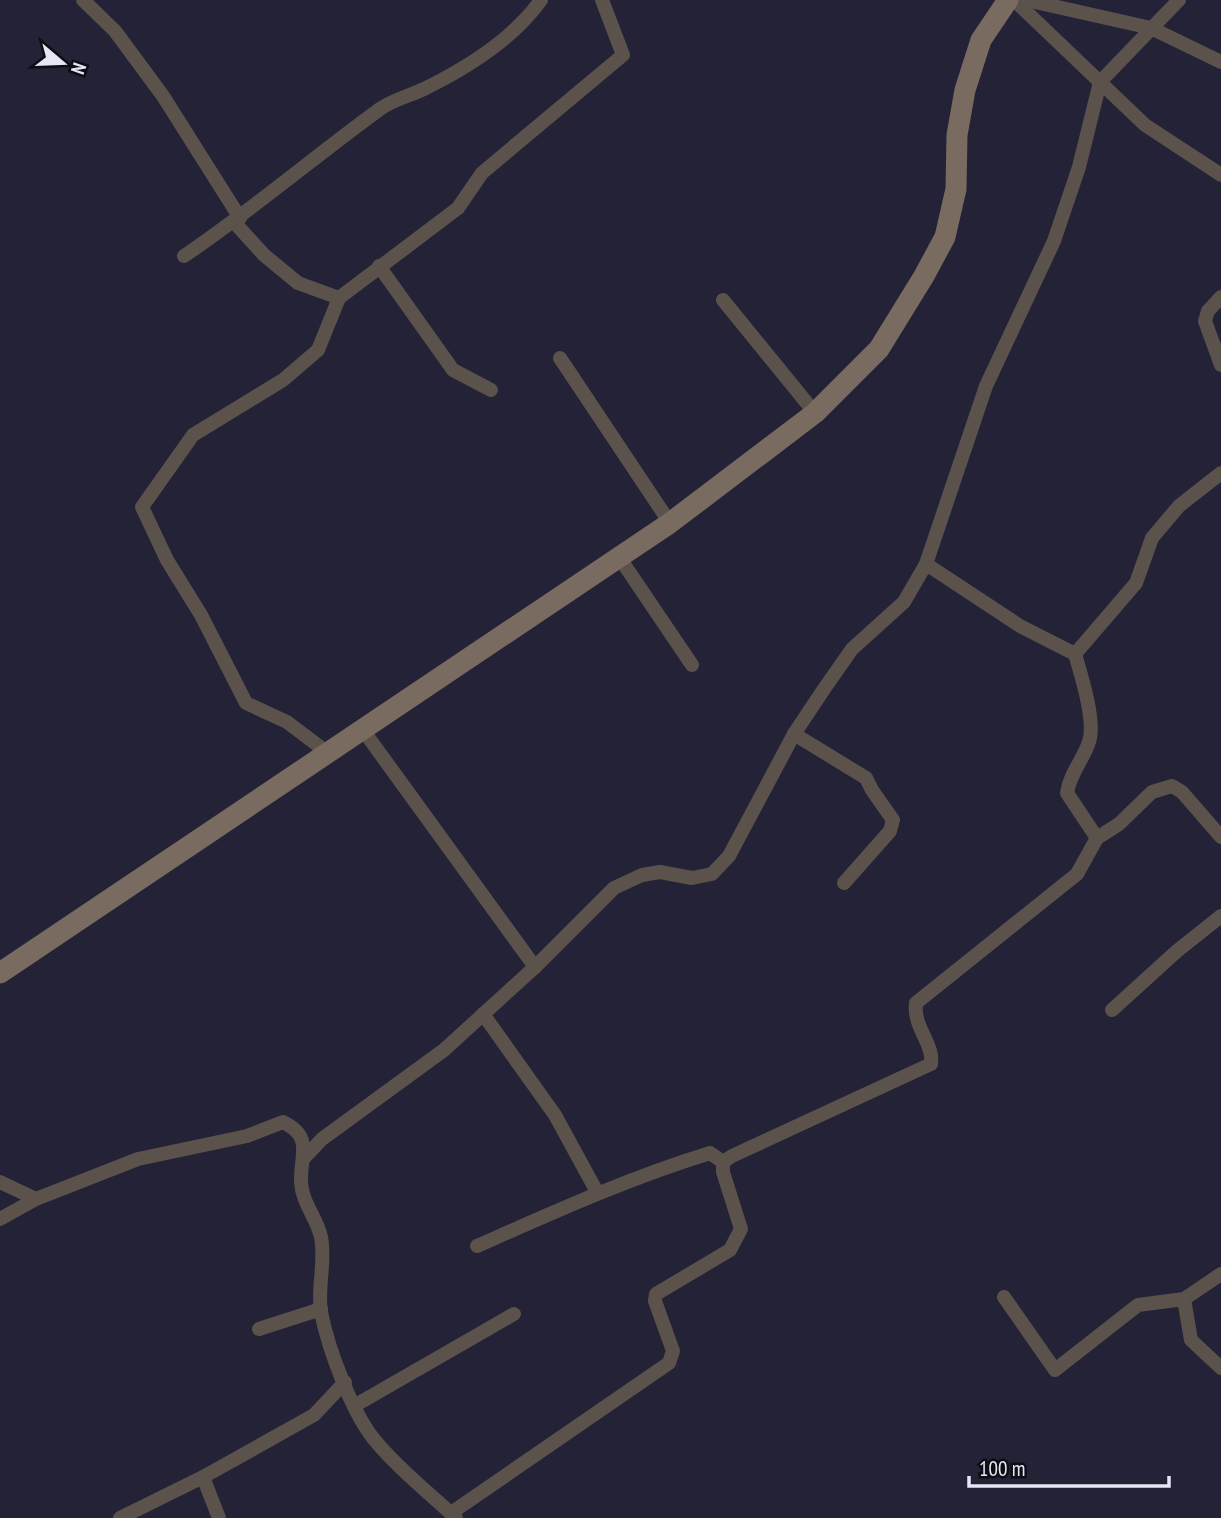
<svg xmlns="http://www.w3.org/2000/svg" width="1221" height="1518" viewBox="0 0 1221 1518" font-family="'PT Sans Narrow',sans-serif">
<rect width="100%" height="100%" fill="#232236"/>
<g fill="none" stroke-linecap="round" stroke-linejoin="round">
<!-- street -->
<g stroke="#5b524b" stroke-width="14">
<path d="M83 0 115 31 163 96 240 218"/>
<path d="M1014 0 1145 125 1221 175"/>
<path d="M1026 0 1151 28 1221 62"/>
<path d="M234 222 264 255 298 283 339 298"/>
<path d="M184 256C252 210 314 157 380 109 394 99 413 95 428 87 470 66 514 38 541 0"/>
<path d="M379 266 453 370 491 390"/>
<path d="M1221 297 1208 311 1205 321 1221 365"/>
<path d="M723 300 815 413"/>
<path d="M560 358 670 523"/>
<path d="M619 557 692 665"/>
<path d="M926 564 1020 626 1075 654"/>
<path d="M363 730 535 967"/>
<path d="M794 734 866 778 872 790 893 820 890 831 844 883"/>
<path d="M328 753 287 722 246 703 201 615 167 560 142 507 193 435 283 380 318 350 339 298 458 208 482 173 623 55 602 0"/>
<path d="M1097 838 1067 793C1070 773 1083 760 1089 742 1096 721 1081 675 1075 654L1136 583 1152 538 1179 506 1221 473"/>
<path d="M1112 1010 1177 951 1221 916"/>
<path d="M483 1014 555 1115 597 1192"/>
<path d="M304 1158 322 1139 444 1050 535 967 614 888 642 875 660 872 692 878 712 874 729 856 794 734 824 689 852 649 904 602 926 564 986 386 1054 241 1079 167 1100 82 1179 0"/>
<path d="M0 1182 36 1199 138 1159 247 1136 283 1122C314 1137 300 1156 301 1182 302 1203 317 1218 321 1237 326 1262 317 1288 321 1312 328 1348 353 1417 378 1444 401 1471 430 1494 456 1518"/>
<path d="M0 1219 36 1199"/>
<path d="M477 1246C554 1212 629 1178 710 1153L723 1162"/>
<path d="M1004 1297 1055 1370 1138 1305 1184 1299 1221 1274"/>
<path d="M1184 1299 1191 1340 1221 1368"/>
<path d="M259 1329 321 1309"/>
<path d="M354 1406 514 1314"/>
<path d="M203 1477 219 1518"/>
<path d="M451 1513 669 1363 673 1351 655 1301 656 1294 730 1250 741 1229 723 1172V1162L732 1156 931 1064C934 1043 913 1028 916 1003L1077 874 1097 838 1119 824 1152 792 1172 786 1182 792 1221 837"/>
<path d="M120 1518 203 1477 314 1415 345 1382"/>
</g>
<!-- secondary -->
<path stroke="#7a6b60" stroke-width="21" d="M0 973 670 523 815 413 879 349 924 276 945 237 956 189 957 135 965 90 981 40 1008 0"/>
</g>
<!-- north arrow -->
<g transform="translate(63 63) rotate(109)" stroke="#0d0d16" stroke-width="5" paint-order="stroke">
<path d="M0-5L12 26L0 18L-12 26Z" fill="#e6e6f4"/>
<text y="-10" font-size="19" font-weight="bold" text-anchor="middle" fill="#e6e6f4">N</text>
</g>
<!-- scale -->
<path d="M969 1476v10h200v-10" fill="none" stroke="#e6e6f4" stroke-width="3.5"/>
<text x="979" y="1476" font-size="21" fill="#e6e6f4" stroke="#0d0d16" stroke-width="5" paint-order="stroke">100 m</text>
</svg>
